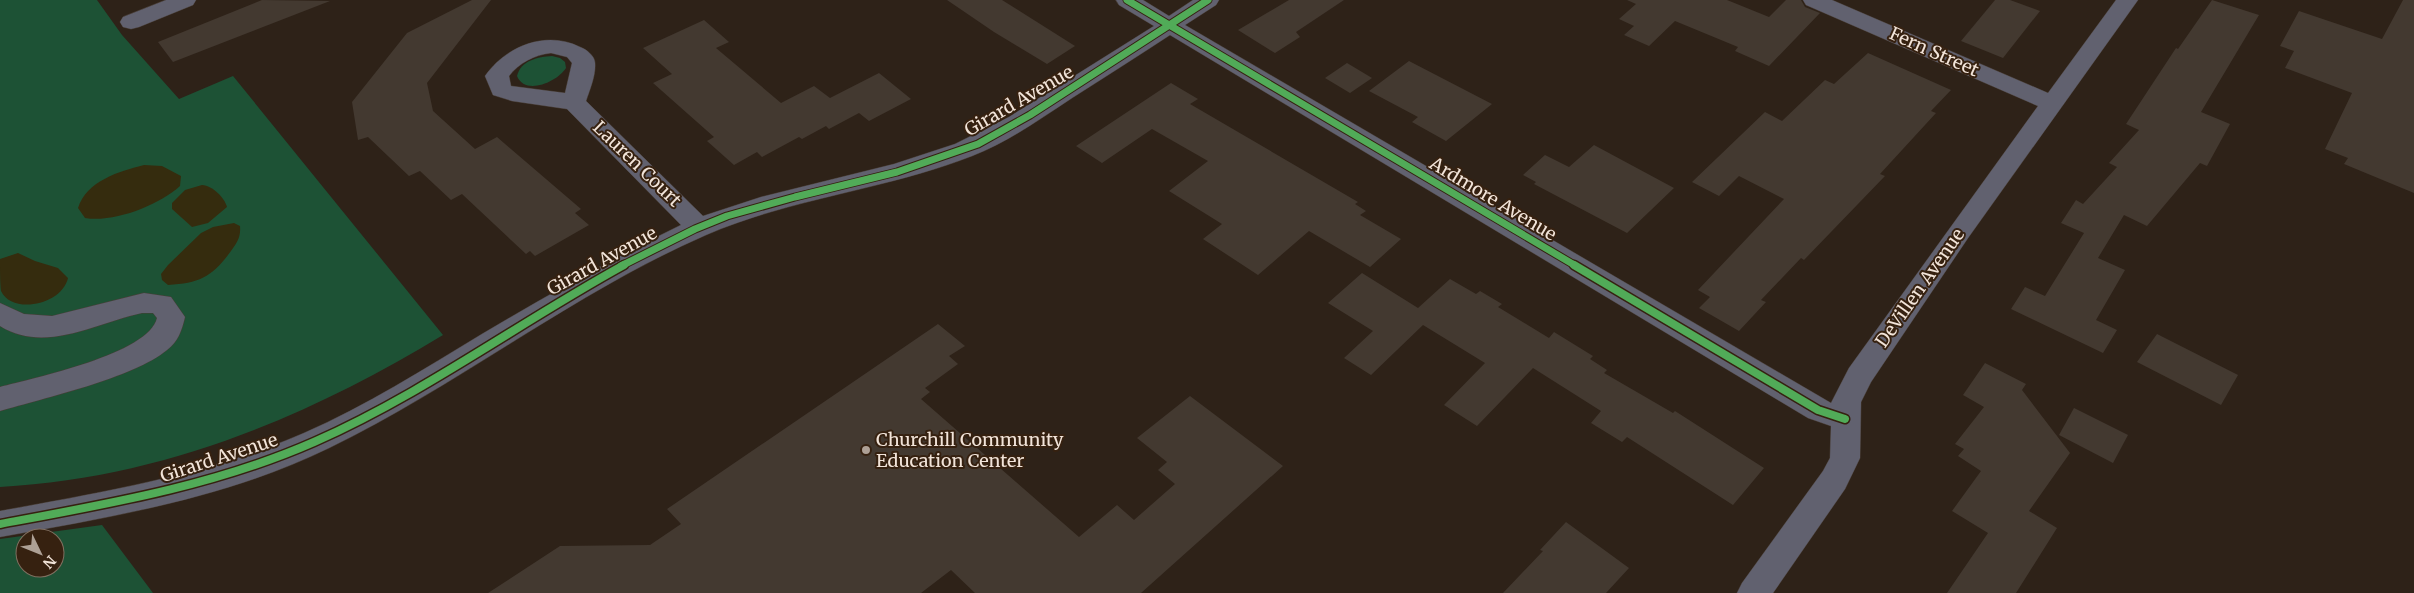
<svg xmlns="http://www.w3.org/2000/svg" width="2414" height="593" viewBox="0 0 2414 593" font-family="Merriweather,serif">
<rect width="100%" height="100%" fill="#2e2218"/>
<!-- green -->
<g fill="#1d5235" fill-rule="evenodd">
<path d="M0 0H97L122 35 179 99 233 76 443 335C306 418 162 478 0 487Z"/>
<path d="M552 56 560 58 565 62 566 68C557 82 525 96 517 76 521 60 538 57 552 56Z"/>
<path d="M102 525 153 593H0V539ZM25 538H55V568H25Z"/>
</g>
<!-- sand -->
<g fill="#352c0e">
<path d="M144 165 162 166 181 176 180 186C159 205 114 223 85 218L78 208C86 181 120 171 144 165Z"/>
<path d="M202 185C213 186 224 197 227 207L208 223 192 227 172 209V203L185 190Z"/>
<path d="M234 223 240 226C241 237 237 243 231 251 212 277 200 283 168 285L162 280 161 274 168 265 201 233 213 227Z"/>
<path d="M18 253 35 261 58 268 68 278C62 305 12 315 1 291 0 284 0 268 0 259Z"/>
</g>
<!-- building -->
<g fill="#433930">
<path d="M262 0 330 1 173 62 158 42Z"/>
<path d="M472 0H491L427 83 433 111 475 149 497 137 581 209 575 213 589 225 535 256 530 251 526 254 462 194 451 200 420 171 409 176 368 137 358 140 352 102 407 33Z"/>
<path d="M947 0H1002L1075 46 1047 64 994 32Z"/>
<path d="M1289 0H1344L1296 32 1300 37 1275 53 1238 30Z"/>
<path d="M1627 0H1727L1769 17 1786 0H1801L1805 7 1820 13 1769 66 1735 51 1738 47 1675 21 1649 46 1624 35 1634 26 1619 19 1636 4Z"/>
<path d="M1995 0H2010L2040 11 2003 58 1961 41Z"/>
<path d="M2212 0 2259 15 2201 112 2230 124 2207 166 2200 163 2147 226 2124 215 2098 258 2125 270 2096 320 2117 330 2103 353 2011 309 2025 287 2045 296 2084 233 2061 223 2076 200 2083 204 2117 167 2109 163 2139 130 2126 124 2176 48 2178 49Z"/>
<path d="M2403 0H2414V193L2344 164 2348 158 2325 149 2352 93 2285 68 2294 51 2280 46 2299 11 2382 39Z"/>
<path d="M704 20 729 42 716 48 781 103 814 86 830 98 879 73 911 99 869 121 859 113 829 129 826 126 802 139 799 137 762 157 757 152 734 165 707 141 714 137 653 83 672 74 643 48Z"/>
<path d="M1868 53 1951 90 1931 111 1936 113 1880 174 1885 176 1804 260 1801 258 1761 300 1766 302 1739 331 1699 308 1710 297 1698 290 1784 199 1739 176 1719 196 1692 182 1765 112 1782 121 1825 80 1834 84Z"/>
<path d="M1409 61 1492 104 1446 141 1412 122 1418 117 1369 91Z"/>
<path d="M1347 63 1372 78 1350 93 1325 78Z"/>
<path d="M1171 83 1198 99 1190 104 1358 202 1355 204 1366 211 1360 215 1401 239 1370 267 1309 231 1258 275 1203 239 1222 224 1169 191 1208 161 1152 129 1102 163 1076 146Z"/>
<path d="M1594 145 1674 188 1627 233 1534 184 1536 182 1523 175 1545 155 1569 167Z"/>
<path d="M1362 273 1418 308 1450 279 1476 294 1480 291 1502 304 1498 307 1549 338 1554 332 1593 356 1590 359 1607 370 1604 373 1673 413 1675 411 1764 468 1733 505 1627 437 1622 442 1591 423 1601 411 1533 368 1477 426 1444 405 1485 363 1423 325 1371 375 1344 358 1373 331 1328 303Z"/>
<path d="M938 324 965 346 949 356 958 364 925 388 930 392 921 399 1079 537 1117 505 1134 520 1175 484 1158 470 1167 462 1137 438 1190 396 1283 466 1141 593H975L951 570 921 593H488L560 546 650 545 681 524 667 509Z"/>
<path d="M2157 334 2238 375 2221 405 2137 362Z"/>
<path d="M1985 363 2026 384 2022 390 2070 453 2029 511 2057 528 2016 593H1947L1988 533 1952 511 1981 471 1958 456 1964 449 1955 444 1984 407 1963 395Z"/>
<path d="M2074 408 2128 435 2113 463 2059 435Z"/>
<path d="M1566 522 1629 568 1606 593H1503L1543 551 1540 550Z"/>
</g>
<g fill="none" stroke-linecap="round" stroke-linejoin="round">
<defs>
<g id="minor">
<path d="M166 0H196L193 5 139 27 131 29 123 27 120 22 123 17Z"/>
<path d="M1116 0H1143L1169 16 1193 0H1219L1216 5 1185 25 1831 403 1849 368 2038 106 1806 5 1803 0H1832L2048 93 2116 0H2138L1968 238 1871 382 1861 402 1860 458 1845 489 1773 593H1737L1742 583 1823 471 1830 458 1831 426 1808 418 1170 35C1138 56 1105 77 1072 98 1040 119 1008 142 972 156 885 190 791 198 706 235 573 293 459 385 329 448 227 498 111 517 0 537V511C103 492 207 475 304 433 366 406 424 369 482 334 548 295 613 258 681 225L567 109 512 101 493 95 485 76C506 46 546 30 580 47 586 49 595 56 595 63 596 75 590 89 586 101L703 216 761 197 894 164 955 144 1009 117 1154 26 1119 5ZM551 53 567 57 572 63 565 93 511 86 509 76C519 63 534 55 551 53Z"/>
<path d="M144 293 171 297 185 317C182 330 178 342 167 350 133 378 44 398 0 411V387C33 378 149 354 157 318L153 313H142C96 323 45 354 0 326V303L24 314 52 316Z"/>
</g>
</defs>
<!-- minor casing -->
<use href="#minor" stroke="#483d35" stroke-width="1"/>
<!-- minor -->
<use href="#minor" fill="#61616f" fill-rule="evenodd"/>
<defs>
<g id="cycleway-far1">
<path d="M1127 0 1576 266"/>
<path d="M621 266 695 229 727 216 795 197 897 172 978 144 1030 115 1208 0"/>
</g>
<g id="cycleway">
<path d="M1574 265 1818 410 1845 419"/>
<path d="M0 524C107 504 214 486 314 442 423 394 520 322 624 265"/>
</g>
</defs>
<!-- cycleway-far1 casing -->
<use href="#cycleway-far1" stroke="#362110" stroke-width="9"/>
<!-- cycleway casing -->
<use href="#cycleway" stroke="#362110" stroke-width="11"/>
<!-- cycleway-far1 -->
<use href="#cycleway-far1" stroke="#51ab58" stroke-width="7"/>
<!-- cycleway -->
<use href="#cycleway" stroke="#51ab58" stroke-width="8"/>
</g>
<!-- markers -->
<circle fill="#ada095" stroke="#362110" stroke-width="2" cx="866" cy="450" r="5"/>
<g text-anchor="middle" stroke-width="4" stroke-linejoin="round" paint-order="stroke">
<!-- street labels -->
<g font-size="18" fill="#f2e4d9" stroke="#362110">
<text transform="translate(1934 52) rotate(24)" y="6">Fern Street</text>
<text transform="translate(1019 101) rotate(-30)" y="6">Girard Avenue</text>
<text transform="translate(637 164) rotate(44)" y="6">Lauren Court</text>
<text transform="translate(1493 199) rotate(31)" y="6">Ardmore Avenue</text>
<text transform="translate(602 261) rotate(-29)" y="6">Girard Avenue</text>
<text transform="translate(1920 288) rotate(-55)" y="6">DeVillen Avenue</text>
<text transform="translate(219 458) rotate(-18)" y="6">Girard Avenue</text>
</g>
<!-- poi labels -->
<g font-size="18" fill="#f2e4d9" stroke="#362110" text-anchor="start">
<text x="876" y="446">Churchill Community<tspan x="876" dy="21">Education Center</tspan></text>
</g>
</g>
<!-- north arrow -->
<g transform="translate(40 553) rotate(133)"><circle r="24" fill="#362110" stroke="#816f60"/>
<path d="M0-4L9 19L0 12L-9 19Z" fill="#ada095"/>
<text y="-8" font-size="14" font-weight="bold" text-anchor="middle" fill="#f2e4d9">N</text>
</g>
</svg>
